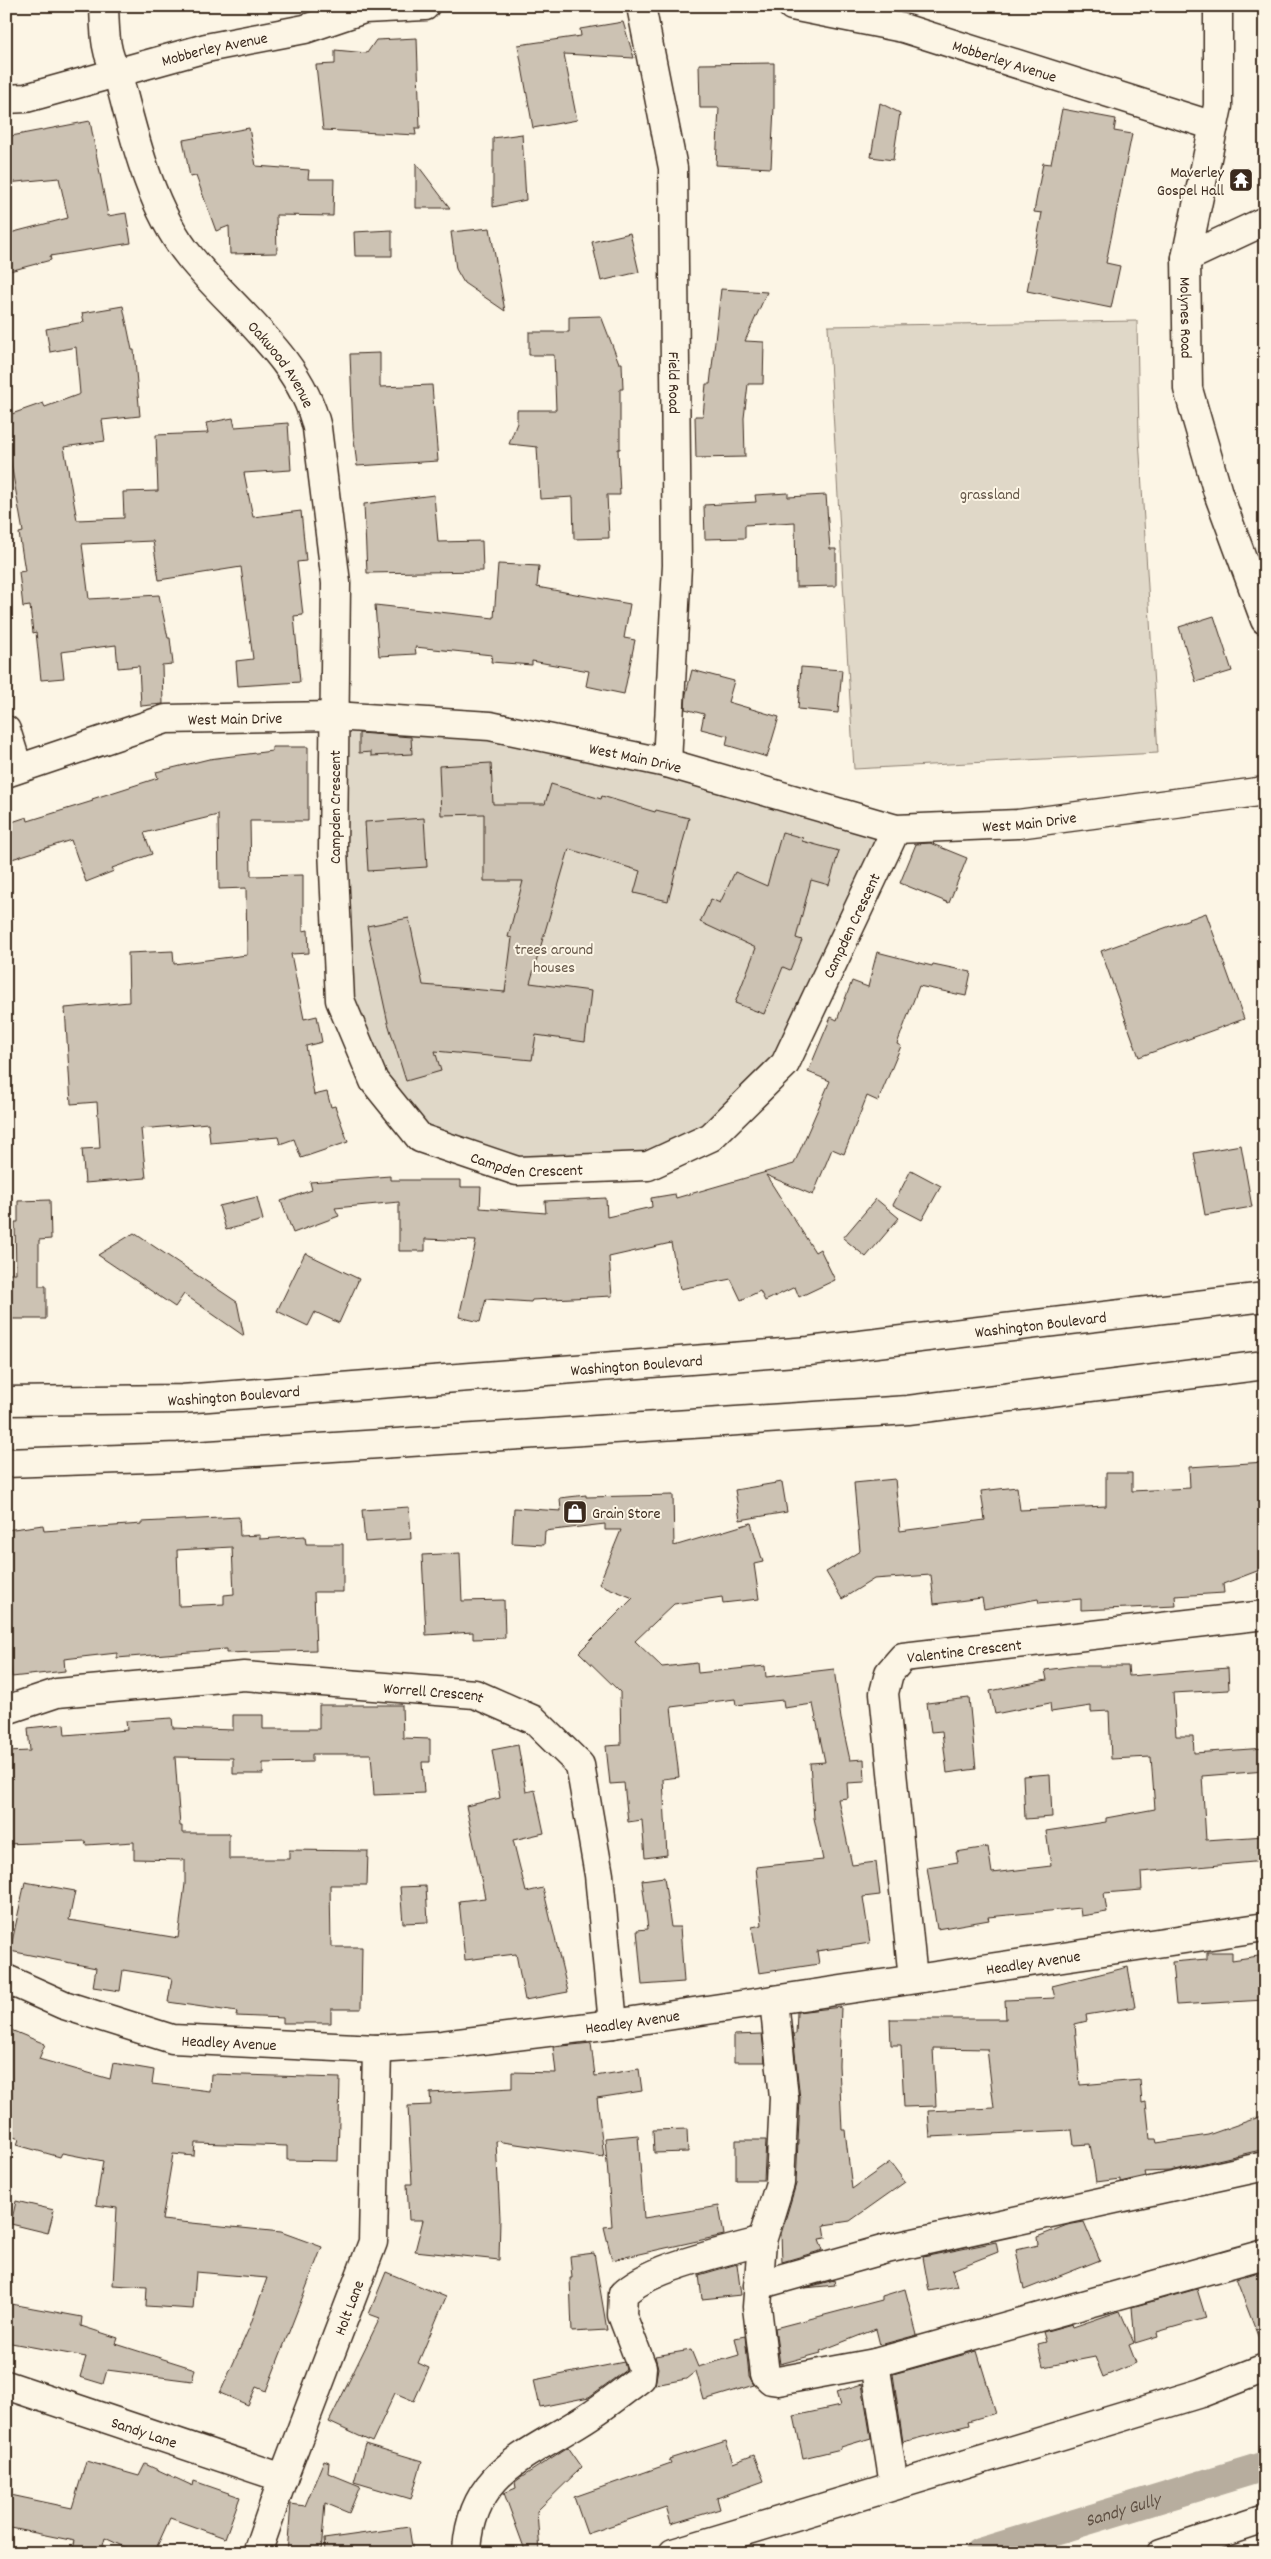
<svg xmlns="http://www.w3.org/2000/svg" width="1271" height="2559" viewBox="0 0 1271 2559" font-family="Dekko,sans-serif">
<rect width="100%" height="100%" fill="#fcf5e5"/>
<filter id="ink" filterUnits="userSpaceOnUse"><feTurbulence type="fractalNoise" baseFrequency=".02" numOctaves="2"/><feDisplacementMap in="SourceGraphic" scale="10" xChannelSelector="R" yChannelSelector="G"/><feConvolveMatrix kernelMatrix="1 2 1 2 8 2 1 2 1" color-interpolation-filters="sRGB"/></filter>
<g filter="url(#ink)">
<!-- green -->
<g fill="#e0d8c8" stroke="#8e8173">
<path d="M1137 321 1139 438 1158 753 854 769 828 326Z"/>
<path d="M344 722 490 726 896 829 785 1064 711 1137 648 1166 517 1171 420 1138 340 1000Z"/>
</g>
<g fill="none" stroke-linecap="round" stroke-linejoin="round">
<!-- canal -->
<path stroke="#b7ad9e" stroke-width="30" id="s1" d="M979 2553 1265 2466"/>
</g>
<!-- building -->
<g fill="#ccc2b3" stroke="#3b2a1e" fill-rule="evenodd">
<path d="M623 22 634 58 564 54 577 120 533 128 518 45 581 36 580 29Z"/>
<path d="M417 38 420 128H415L416 135 323 130 316 65 335 64V50L367 53 376 40Z"/>
<path d="M774 63V107L771 168 716 165 719 108H700L699 64Z"/>
<path d="M880 103 900 113 893 160 871 157Z"/>
<path d="M1062 109 1116 119 1114 131 1132 134 1106 263 1120 266 1111 308 1027 291 1042 213 1034 212 1043 163 1051 164Z"/>
<path d="M90 121 108 216 126 213 131 243 50 256 51 260 6 272V234L68 218 59 178 6 183V137Z"/>
<path d="M249 128 256 166 309 170 308 179H334L333 216 276 215 277 253 230 254 229 226 216 231 196 176 190 177 183 140Z"/>
<path d="M522 134 526 200 493 207V138Z"/>
<path d="M416 163 450 208H416Z"/>
<path d="M490 228 505 311 464 283 456 269 451 232Z"/>
<path d="M392 230V256H355L354 232Z"/>
<path d="M630 233 639 272 601 281 592 242Z"/>
<path d="M721 289 767 292 745 341 764 342 763 384H748L744 418 745 457 696 458 695 416H703L706 384H710Z"/>
<path d="M123 306 132 350H134L140 416 102 420 105 441 64 447 77 520 124 518 123 492 158 491 156 435 208 433 206 423 233 418 235 427 288 423 291 470 244 473 253 517 301 511 306 561 297 562 303 615 294 616 300 682 238 686 236 661 253 659 241 567 159 580 153 541 82 544 89 599 159 595 168 638H170L173 664 162 665 163 704 141 706 139 666 118 668 116 645 61 652 64 678 41 680 36 632 33 633 30 606 23 607 19 572 25 571 19 533 23 532 6 435V416L43 403 45 407 80 394 76 347 50 352 46 329 84 322 82 313Z"/>
<path d="M601 316 619 363H622L623 389H620V449H618L620 495H607L609 538 574 539 573 497 540 499 537 447 509 444 517 423V410H556L554 355H529V332H569V317Z"/>
<path d="M380 353V387L432 385 438 461 357 466 353 430 350 354Z"/>
<path d="M788 493V497L826 495 830 549H836V586L796 587 795 522 745 525V538L705 539 704 505 756 502 755 495Z"/>
<path d="M434 495 438 542 482 541 483 571 367 573 364 504Z"/>
<path d="M498 564 539 566 537 587 630 604 624 638 635 640 624 694 586 686 589 671 532 661V665L491 662 492 655 415 647 416 654 379 656 375 605 494 618Z"/>
<path d="M1214 616 1232 671 1196 682 1179 627Z"/>
<path d="M801 667 842 670 838 713 798 709Z"/>
<path d="M692 670 734 681 728 702 779 717 767 757 726 745 728 736 701 729 704 714 685 709 686 694Z"/>
<path d="M359 733 411 737 412 754 371 756V752L359 753Z"/>
<path d="M272 747H308V821H250L251 876 303 875V931L308 930 309 953 291 954 304 1019 317 1016 322 1042 306 1046 314 1095 327 1092 331 1107 335 1106 348 1142 301 1158 294 1139 280 1144 278 1137 210 1143 208 1123 141 1129 146 1178 85 1183 82 1149 100 1148 97 1102 71 1104 65 1008 129 1002 128 953 173 951 174 964 247 955 246 888 219 889 218 815 144 833 152 854 112 868 114 871 86 882 71 840 12 859 6 842V824L27 817 28 821 93 801 92 799 158 778 156 772 209 759 272 751Z"/>
<path d="M491 763 493 804H545L551 784 601 799 602 796 655 812 656 810 689 818 668 901 634 893 640 871 569 849 530 983 591 991 585 1042 536 1035 532 1060 435 1051 441 1071 406 1081 388 1023 367 926 409 918 423 985 505 992 512 938 508 937 523 881H484V814L441 815 439 766Z"/>
<path d="M424 818 427 867 368 871 365 822Z"/>
<path d="M782 832 803 838 802 841 839 851 829 885 811 880 796 938 802 940 790 970 783 967 764 1014 735 1003 756 948 700 922 711 899 720 903 735 872 767 886Z"/>
<path d="M930 843 967 858 949 903 900 883 916 844Z"/>
<path d="M1206 913 1244 1019 1139 1057 1101 951Z"/>
<path d="M877 952 932 966 933 964 971 972 966 996 919 986 897 1044 901 1046 878 1101 867 1096 844 1154 832 1149 813 1195 766 1175 815 1252 820 1249 835 1280 799 1297 795 1287 765 1301 760 1291 741 1300 731 1279 680 1289 671 1243 609 1257 612 1296 532 1300 531 1302 486 1299 480 1322 459 1317 476 1241 425 1239V1251H399V1202L335 1208 339 1216 293 1233 281 1201 312 1190 310 1182 390 1176V1180H461V1187H481L480 1208 546 1213 545 1201 606 1198 607 1217 652 1207 651 1198 675 1194 676 1198 794 1164 830 1081 808 1072 831 1017 837 1020 852 981 868 987Z"/>
<path d="M1241 1145 1252 1207 1205 1215 1194 1153Z"/>
<path d="M911 1170 941 1186 922 1220 893 1205Z"/>
<path d="M257 1197 263 1220 226 1230 219 1206Z"/>
<path d="M876 1199 899 1218 866 1257 843 1238Z"/>
<path d="M50 1200 51 1239 39 1240V1286H46V1319H6V1273H16L15 1222H18V1201Z"/>
<path d="M134 1233 237 1302 244 1336 184 1294 175 1307 98 1255Z"/>
<path d="M305 1253 359 1279 339 1323 315 1312 308 1326 277 1311Z"/>
<path d="M1265 1462V1568L1223 1584 1224 1593 1175 1596 1176 1606 1081 1610V1599L1039 1603 1038 1599 984 1609 982 1598 934 1604 931 1575 874 1579 842 1599 826 1572 860 1551 854 1483 895 1479 900 1531 985 1520 981 1491 1017 1487 1020 1510 1106 1506V1473H1132V1491L1190 1488 1189 1467Z"/>
<path d="M782 1482 787 1512 740 1520 735 1490Z"/>
<path d="M586 1495V1497L673 1495 674 1546 751 1523 763 1562 754 1564 759 1599 723 1603 722 1597 674 1604 635 1641 662 1667 697 1663 698 1673 765 1666 766 1677 834 1669 841 1719 850 1760 864 1759 865 1782 847 1783 848 1798 838 1799 852 1865 876 1862 880 1895 863 1897 870 1943 817 1951 819 1964 759 1973 752 1927 762 1925 756 1867 823 1860 814 1818 810 1763 825 1762 813 1704 784 1708 783 1700 736 1705 735 1699 671 1707 679 1777 663 1779 667 1855 645 1858 642 1820 628 1822 624 1783 610 1784 606 1746 621 1745 620 1692 579 1652 633 1598 599 1584 621 1530H605V1524L545 1531 544 1545 512 1543 514 1508 561 1511 560 1498Z"/>
<path d="M409 1507 411 1539 365 1542 362 1510Z"/>
<path d="M239 1517 240 1536 260 1535V1539L305 1536 306 1544H343V1592H314L316 1650 226 1653V1649L117 1658V1653L64 1659 65 1671 12 1677 8 1650H6V1530L43 1525 44 1531 142 1524V1522ZM232 1547 234 1594 224 1595V1604L179 1606 177 1550Z"/>
<path d="M460 1553 462 1601 504 1600 505 1638 473 1639V1632L426 1635 422 1555Z"/>
<path d="M1075 1666H1128L1129 1676 1228 1668 1229 1690 1173 1693 1176 1736H1193L1194 1753 1265 1748V1771L1202 1776 1206 1840 1265 1836V1861L1141 1872 1142 1890 1104 1893 1107 1912 1081 1916 1080 1908 988 1917 989 1920 937 1929 927 1867 958 1862 956 1852 988 1847 992 1873 1051 1866 1046 1831 1106 1822V1818L1155 1809 1151 1757 1111 1759 1109 1711 1091 1712V1706L1051 1712 1050 1703 995 1714 990 1691 1047 1680 1045 1670Z"/>
<path d="M969 1698 976 1769 947 1773 942 1731 931 1732 927 1703Z"/>
<path d="M319 1705H402L403 1738 430 1739V1762H422L424 1793 374 1795 371 1754H312V1762L263 1763V1774H233V1758L175 1757 180 1826H182V1833H229V1859H289V1850L368 1851 367 1885H330L331 1947H362L361 2009H331V2023H283V2018L236 2016 237 2012 168 2002 172 1978 123 1970 120 1991 93 1987 96 1968 10 1951 25 1882 75 1891 69 1920 178 1938 185 1884V1860L134 1859V1842L86 1845 85 1841 6 1844V1752L30 1751 28 1728 64 1724 65 1735 127 1730 126 1721 172 1718 173 1728 233 1730V1715H263V1729H319Z"/>
<path d="M518 1745 526 1792 535 1790 544 1833 513 1840 526 1892 543 1888 568 1992 525 2000 516 1954 465 1960 459 1901 485 1898 466 1806 500 1798 492 1750Z"/>
<path d="M1050 1774 1052 1817 1025 1819 1023 1776Z"/>
<path d="M664 1877 671 1927H680L684 1982 642 1985 637 1930 648 1929 642 1880Z"/>
<path d="M426 1886 428 1922 403 1923 400 1887Z"/>
<path d="M1207 1952H1232V1960L1265 1955V2000L1176 2005 1172 1962 1207 1959Z"/>
<path d="M1128 1967 1135 2007 1086 2015 1087 2021 1075 2024 1080 2085 1140 2080 1142 2103 1146 2102 1150 2139H1156L1157 2143 1208 2135 1265 2115V2149L1170 2171 1145 2172 1146 2176 1120 2182V2179L1096 2182 1090 2144 1074 2145 1072 2130 930 2137 928 2111 994 2108 987 2049 933 2048 936 2106 904 2107 901 2045H891L890 2019H1006L1005 2000 1055 1998 1052 1986Z"/>
<path d="M841 2007 839 2065 842 2130H845L852 2189 890 2162 905 2182 850 2221 824 2225 826 2238 819 2239 823 2250 782 2262 781 2234 796 2184 800 2099 793 2034H796L797 2012Z"/>
<path d="M6 2028 45 2044 39 2059 110 2079 113 2063 154 2070 152 2084 210 2091 211 2074 340 2078 338 2161 287 2160V2146L195 2143 194 2156 173 2154 162 2220 281 2232 322 2247 266 2391 256 2387 248 2405 220 2393 250 2326 267 2278 196 2272 193 2309 146 2306 147 2287 113 2285 117 2208 96 2205 103 2161 62 2153 60 2157 17 2145 19 2139 6 2134Z"/>
<path d="M762 2034 765 2062H734V2035Z"/>
<path d="M591 2043 595 2076 639 2069 642 2091 597 2098 604 2157 496 2141 500 2218 499 2260 415 2251 423 2220H409L407 2184H412L408 2106 431 2105 430 2093 512 2088V2072L556 2073 553 2047Z"/>
<path d="M687 2129 688 2152 654 2153 653 2130Z"/>
<path d="M638 2135 644 2218 719 2206 724 2235 612 2260 604 2227 612 2226 605 2138Z"/>
<path d="M736 2140H766L764 2180H736Z"/>
<path d="M16 2201 54 2210 48 2233 11 2224Z"/>
<path d="M1084 2222 1100 2260 1024 2290 1016 2250 1038 2245 1037 2237 1067 2225Z"/>
<path d="M996 2242 998 2252 952 2270 957 2286 929 2291 923 2257Z"/>
<path d="M594 2253 607 2330 572 2332 570 2278H572L570 2256Z"/>
<path d="M737 2264 741 2295 702 2299 699 2275Z"/>
<path d="M1265 2270V2349H1263L1236 2279Z"/>
<path d="M386 2272 446 2297 418 2363 429 2368 414 2401 395 2393 372 2442 329 2422 380 2318 369 2314Z"/>
<path d="M834 2280 835 2285 805 2288Z"/>
<path d="M905 2289 917 2335 880 2345 876 2329 820 2351 821 2353 780 2364 775 2328 882 2300V2296Z"/>
<path d="M1197 2289 1206 2318 1157 2332 1158 2336 1135 2343 1132 2307Z"/>
<path d="M6 2303 82 2317 81 2326 118 2338 116 2344 195 2369 192 2381 107 2370 103 2384 80 2377 86 2357 6 2342Z"/>
<path d="M1120 2311 1134 2343 1129 2345 1136 2363 1103 2377 1095 2357 1043 2367 1038 2344 1046 2342 1043 2332 1072 2324 1073 2327Z"/>
<path d="M745 2336 749 2376 754 2385 704 2400 696 2371 686 2379 655 2385 658 2368 655 2356 691 2350 698 2367 739 2355 735 2338Z"/>
<path d="M977 2351 996 2413 968 2421 969 2425 903 2442 893 2374Z"/>
<path d="M624 2362 626 2370 589 2397 540 2407 534 2380Z"/>
<path d="M862 2384 871 2438 841 2447V2449L803 2458 794 2416 840 2406 836 2392Z"/>
<path d="M726 2441 733 2463 754 2455 764 2481 717 2498 720 2509 671 2524 666 2507 587 2534 574 2497 671 2463 669 2459Z"/>
<path d="M365 2444 422 2461 411 2499 354 2482Z"/>
<path d="M568 2447 582 2467 537 2511 540 2553H526L504 2493 516 2488 515 2482 519 2479Z"/>
<path d="M324 2460 329 2462 328 2473 360 2486 349 2513 325 2503 321 2553H287L291 2504 305 2506Z"/>
<path d="M86 2461 139 2476 145 2464 193 2486 194 2481 240 2497 225 2538 170 2518 154 2553H137L105 2538 101 2553H72L75 2541 6 2527V2494L72 2508Z"/>
<path d="M409 2527 413 2553H325L324 2539Z"/>
</g>
<g fill="none" stroke-linecap="round" stroke-linejoin="round">
<defs>
<g id="street">
<path id="s2" d="M104 6C105 27 104 54 117 71 133 132 149 207 190 257 234 311 301 358 317 428L336 583 333 849 340 1000 374 1081 420 1138 517 1171 648 1166 711 1137 785 1064 896 829"/>
<path id="s3" d="M641 6 673 168 677 565 667 763"/>
<path id="s4" d="M792 6 903 28 1214 126"/>
<path id="s5" d="M6 99 26 98 206 48 305 29 364 9 425 6"/>
<path d="M1186 258 1265 221"/>
<path d="M6 730 18 768"/>
<path id="s6" d="M6 773 166 719 334 716 490 726 667 763 896 829 1018 824 1265 791"/>
<path id="s7" d="M6 1710 57 1693 244 1676 475 1694 534 1720 580 1765 599 1875 613 2024"/>
<path id="s8" d="M6 1979 64 2005 172 2039 377 2049 442 2045 613 2024 1265 1927"/>
<path id="s9" d="M913 1979 884 1693 889 1673 903 1657 1265 1615"/>
<path d="M774 2000 784 2098 780 2183 762 2241 757 2307 765 2374 771 2380 778 2381 875 2363 1265 2254"/>
<path d="M758 2285 886 2249 1265 2166"/>
<path d="M875 2363 894 2485"/>
<path id="s10" d="M6 2385 283 2478"/>
<path id="s11" d="M257 2553 283 2478 373 2242 377 2049"/>
<path d="M467 2553C470 2468 533 2454 592 2414 609 2403 625 2390 641 2378L642 2367 622 2315 623 2294C652 2266 722 2253 762 2241"/>
<path d="M673 2553 1201 2393 1265 2368"/>
<path d="M1162 2553 1265 2519"/>
</g>
<g id="secondary">
<path id="s12" d="M1218 6V106L1186 258 1188 389 1218 493 1265 620"/>
</g>
<g id="highway">
<path id="s13" d="M6 1401 182 1399 809 1351 1265 1297"/>
<path d="M6 1463 178 1457 908 1410 1265 1365"/>
</g>
</defs>
<!-- street casing -->
<use href="#street" stroke="#3b2a1e" stroke-width="31"/>
<!-- secondary casing -->
<use href="#secondary" stroke="#3b2a1e" stroke-width="31"/>
<!-- highway casing -->
<use href="#highway" stroke="#3b2a1e" stroke-width="31"/>
<!-- street -->
<use href="#street" stroke="#fcf5e5" stroke-width="28"/>
<!-- secondary -->
<use href="#secondary" stroke="#fcf5e5" stroke-width="28"/>
<!-- highway -->
<use href="#highway" stroke="#fcf5e5" stroke-width="28"/>
</g>
</g>
<!-- icons -->
<defs>
<symbol id="temple-square" viewBox="-11 -11 22 22"><rect x="-9" y="-9" width="18" height="18" rx="4" fill="#3b2a1e" stroke="#fcf5e5"/><path d="M0-6L5-2H3V0L6.5 2.5H4V6H1.5V3h-3V6H-4V2.5H-6.5L-3 0V-2H-5Z" fill="#fff"/></symbol>
<symbol id="shop-square" viewBox="-11 -11 22 22"><rect x="-9" y="-9" width="18" height="18" rx="4" fill="#3b2a1e" stroke="#fcf5e5"/><path d="M-5-2.5h2.3a2.7 3.5 0 0 1 5.4 0H5L5.5 6h-11ZM-1.5-2.5h3a1.5 2.3 0 0 0-3 0Z" fill="#fff"/></symbol>
</defs>
<g fill-rule="evenodd">
<use href="#temple-square" x="1227" y="166" width="28" height="28"/>
<use href="#shop-square" x="561" y="1498" width="28" height="28"/>
</g>
<g text-anchor="middle" stroke-width="4" stroke-linejoin="round" paint-order="stroke">
<!-- street labels -->
<g font-size="16" fill="#3b2a1e" stroke="#fcf5e5">
<text dy="6" stroke="none"><textPath href="#s5" startOffset="215">Mobberley Avenue</textPath></text>
<text dy="6" stroke="none"><textPath href="#s4" startOffset="220">Mobberley Avenue</textPath></text>
<text dy="6" stroke="none"><textPath href="#s12" startOffset="315">Molynes Road</textPath></text>
<text dy="6" stroke="none"><textPath href="#s2" startOffset="410">Oakwood Avenue</textPath></text>
<text dy="6" stroke="none"><textPath href="#s3" startOffset="380">Field Road</textPath></text>
<text dy="6" stroke="none"><textPath href="#s6" startOffset="238">West Main Drive</textPath></text>
<text dy="6" stroke="none"><textPath href="#s6" startOffset="642">West Main Drive</textPath></text>
<text transform="translate(334 807) rotate(-90)" y="6">Campden Crescent</text>
<text dy="6" stroke="none"><textPath href="#s6" startOffset="1046">West Main Drive</textPath></text>
<text dy="6" stroke="none"><textPath href="#s2" startOffset="1779">Campden Crescent</textPath></text>
<text dy="6" stroke="none"><textPath href="#s2" startOffset="1330">Campden Crescent</textPath></text>
<text dy="6" stroke="none"><textPath href="#s13" startOffset="1038">Washington Boulevard</textPath></text>
<text dy="6" stroke="none"><textPath href="#s13" startOffset="632">Washington Boulevard</textPath></text>
<text dy="6" stroke="none"><textPath href="#s13" startOffset="228">Washington Boulevard</textPath></text>
<text dy="6" stroke="none"><textPath href="#s9" startOffset="391">Valentine Crescent</textPath></text>
<text dy="6" stroke="none"><textPath href="#s7" startOffset="432">Worrell Crescent</textPath></text>
<text dy="6" stroke="none"><textPath href="#s8" startOffset="1044">Headley Avenue</textPath></text>
<text dy="6" stroke="none"><textPath href="#s8" startOffset="639">Headley Avenue</textPath></text>
<text dy="6" stroke="none"><textPath href="#s8" startOffset="234">Headley Avenue</textPath></text>
<text dy="6" stroke="none"><textPath href="#s11" startOffset="262">Holt Lane</textPath></text>
<text dy="6" stroke="none"><textPath href="#s10" startOffset="146">Sandy Lane</textPath></text>
</g>
<!-- poi labels -->
<g font-size="16" fill="#3b2a1e" stroke="#fcf5e5" text-anchor="end">
<text x="1224" y="177">Maverley<tspan x="1224" dy="18">Gospel Hall</tspan></text>
<text x="592" y="1518" text-anchor="start">Grain Store</text>
</g>
<!-- park labels -->
<g font-size="16" fill="#645648" stroke="#fcf5e5">
<text x="990" y="499">grassland</text>
<text x="554" y="954">trees around<tspan x="554" dy="18">houses</tspan></text>
</g>
<!-- water labels -->
<g font-size="18" font-style="italic" fill="#605144" stroke="#fcf5e5">
<text dy="6" stroke="none"><textPath href="#s1" startOffset="150">Sandy Gully</textPath></text>
</g>
</g>
<!-- margin -->
<rect width="1271" height="2559" fill="none" stroke="#fcf5e5" stroke-width="25"/>
<rect x="12" y="12" width="1246" height="2534" fill="none" stroke="#3b2a1e" stroke-width="2" filter="url(#ink)"/>
</svg>
